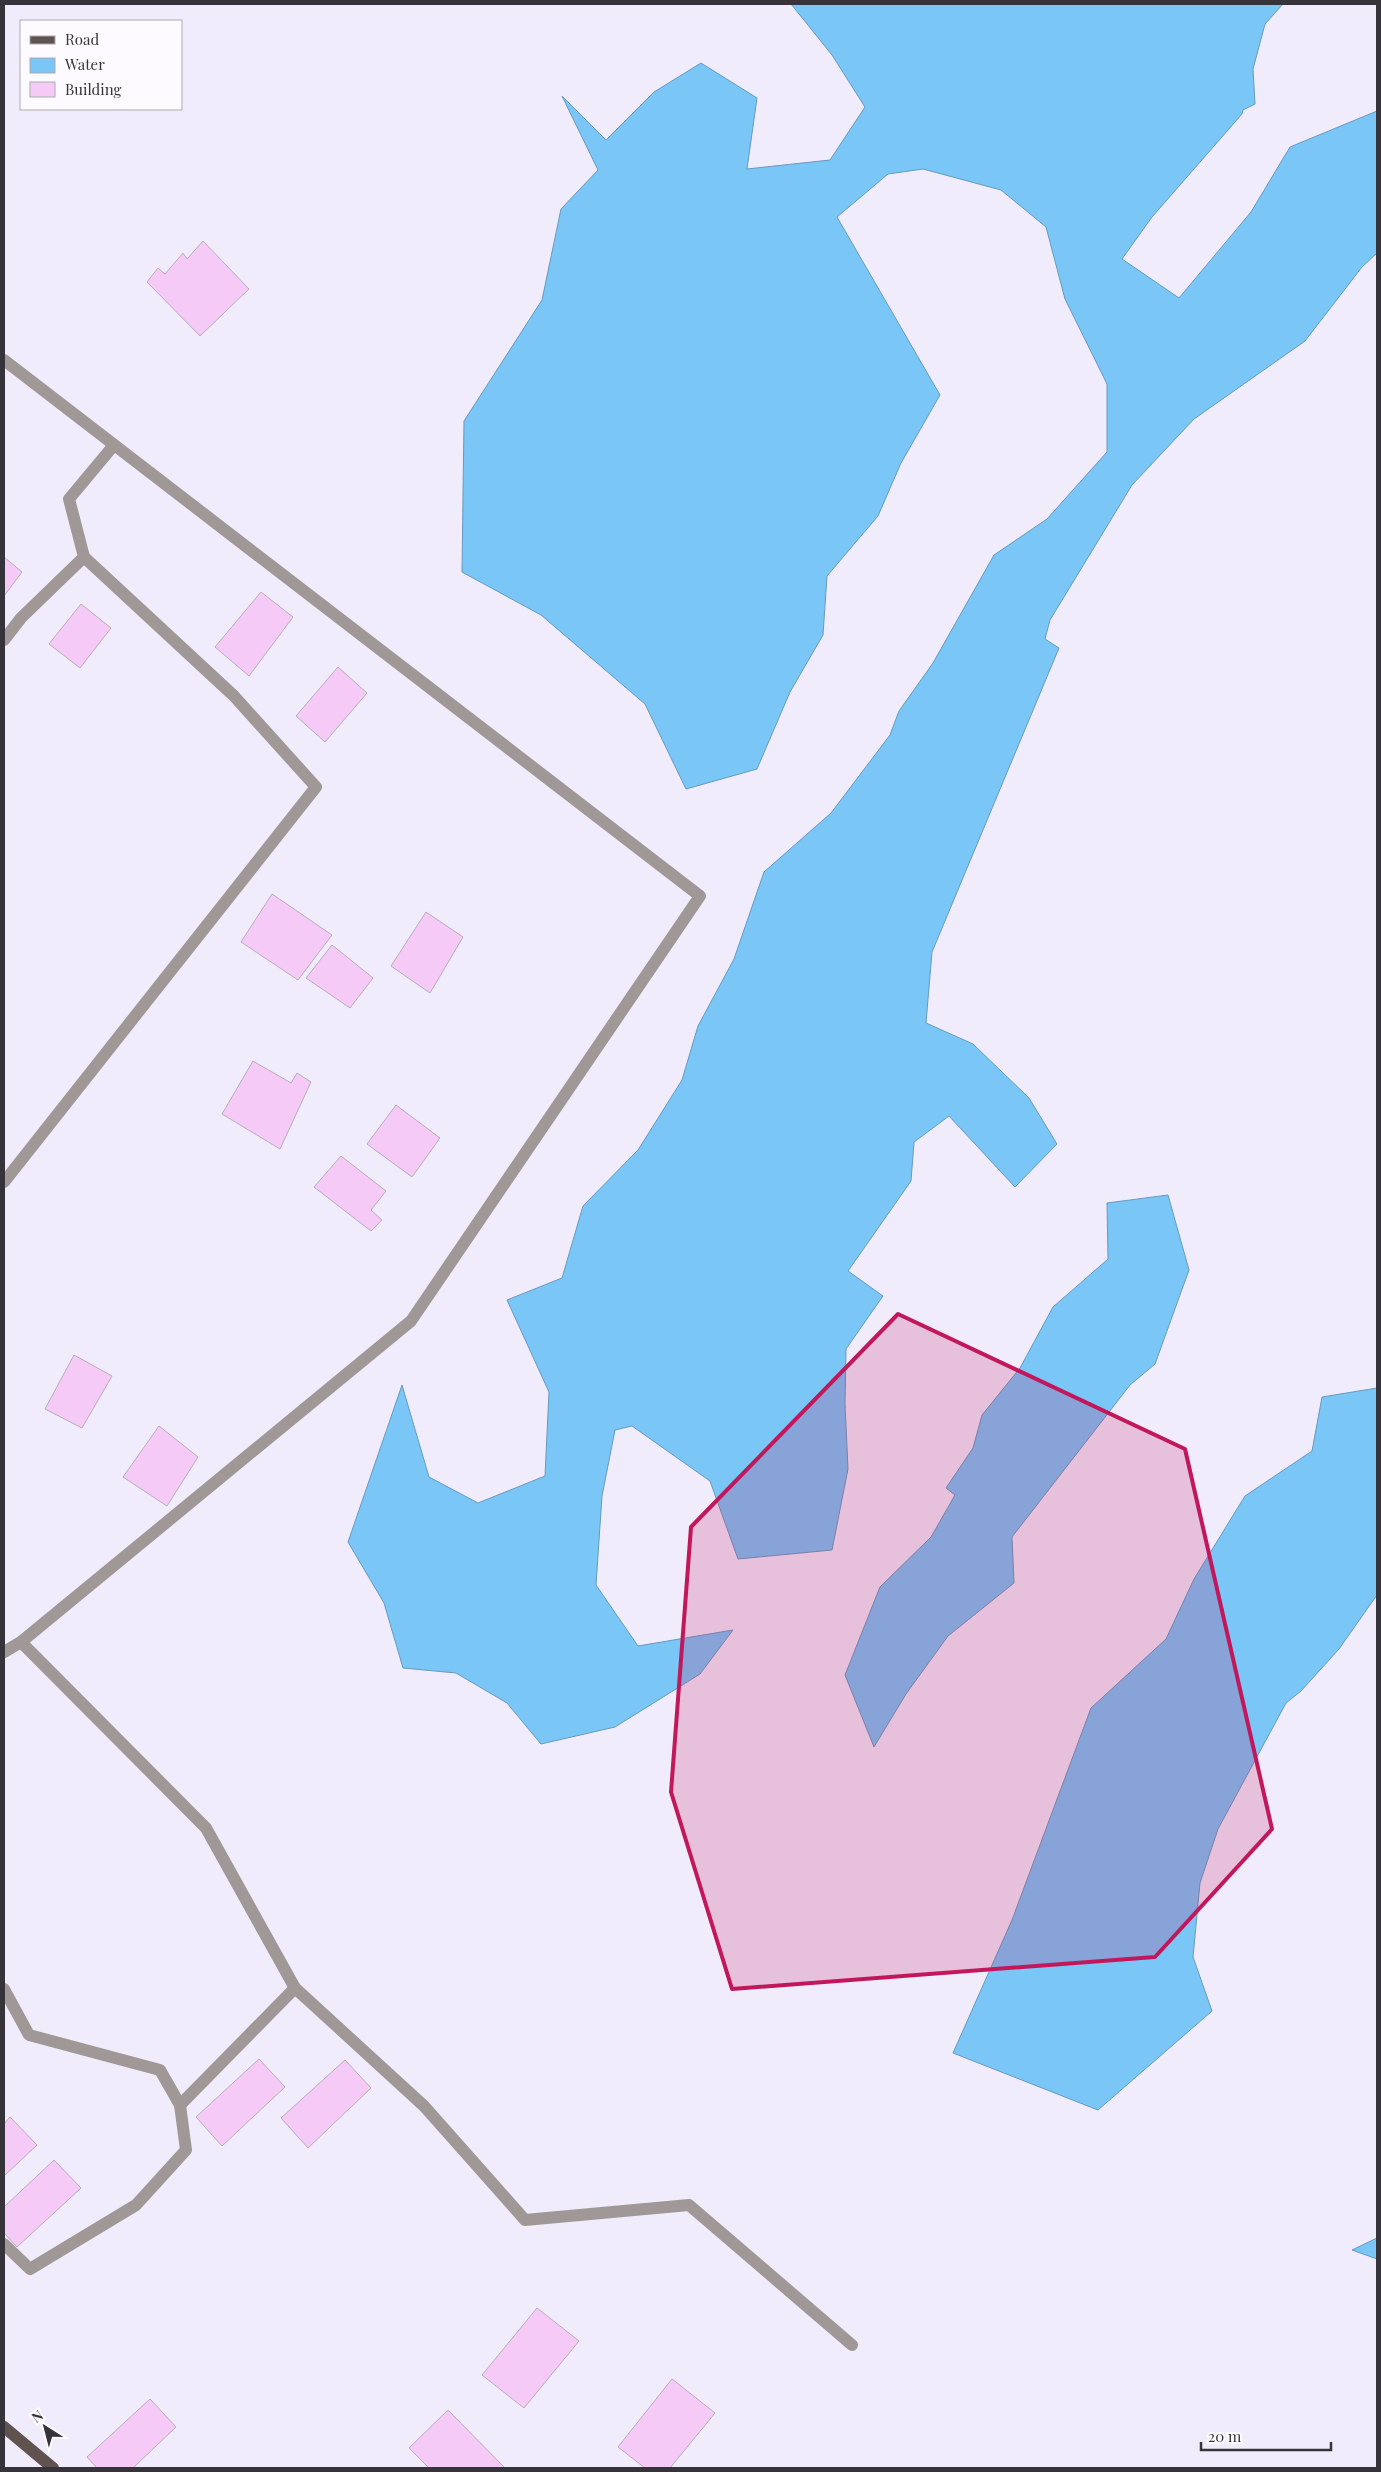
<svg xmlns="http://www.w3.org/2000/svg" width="1381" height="2472" viewBox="0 0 1381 2472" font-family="'Playfair Display',serif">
<rect width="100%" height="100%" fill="#f1ecfc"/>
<!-- water -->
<g fill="#7ac6f7" stroke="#669abe">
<path d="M791 4H1283L1265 24 1253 69 1255 104 1243 110 1242 114 1152 217 1122 259 1179 298 1251 212 1290 147 1377 111V253L1362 267 1305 341 1194 419 1132 485 1050 620 1045 639 1059 648 932 952 926 1023 973 1044 1029 1098 1057 1144 1015 1187 949 1116 914 1142 911 1181 848 1271 883 1296 846 1349 845 1404 848 1469 832 1550 738 1559 710 1481 632 1426 615 1430 602 1496 596 1585 638 1646 733 1630 700 1674 615 1727 541 1744 507 1703 456 1673 403 1668 384 1603 348 1542 402 1385 429 1477 478 1503 545 1476 549 1392 507 1300 562 1278 583 1206 638 1150 682 1080 698 1026 734 959 764 872 831 813 890 735 899 711 933 663 994 555 1047 519 1107 452V384L1065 299 1046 227 1001 190 923 169 888 174 837 217 940 395 901 463 878 516 827 576 823 635 790 692 757 769 686 789 645 704 541 615 462 572 464 421 542 300 561 209 598 170 562 96 606 140 654 92 701 63 757 98 747 169 830 160 865 107 832 55Z"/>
<path d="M1168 1195 1189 1270 1155 1364 1130 1385 1012 1537 1014 1583 948 1636 906 1694 874 1747 845 1675 880 1587 931 1537 955 1495 946 1488 973 1448 982 1415 1020 1368 1053 1307 1108 1259 1107 1203Z"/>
<path d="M1377 1388V1595L1339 1649 1301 1691 1286 1703 1218 1829 1200 1883 1193 1957 1212 2011 1098 2110 953 2053 1012 1920 1091 1708 1166 1639 1194 1579 1245 1496 1312 1451 1322 1397Z"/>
<path d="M1377 2238V2259L1352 2250Z"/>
</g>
<!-- building -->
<g fill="#f5caf7" stroke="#b9adb9">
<path d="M203 241 249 289 200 336 147 282 158 268 165 274 183 253 187 259Z"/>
<path d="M4 557 22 572 4 596Z"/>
<path d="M261 592 293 617 249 676 215 647Z"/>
<path d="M81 604 111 628 80 668 49 644Z"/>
<path d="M338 667 367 693 325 742 296 716Z"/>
<path d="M272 894 332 935 298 980 241 942Z"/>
<path d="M426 912 463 937 430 993 391 966Z"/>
<path d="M332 945 373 978 350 1008 306 978Z"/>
<path d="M253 1061 291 1083 297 1073 311 1082 280 1149 222 1114Z"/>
<path d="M396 1105 440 1138 412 1177 367 1144Z"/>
<path d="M341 1156 386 1191 371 1210 382 1220 371 1231 314 1187Z"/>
<path d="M74 1355 112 1376 82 1428 45 1409Z"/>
<path d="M159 1426 198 1457 167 1506 123 1477Z"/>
<path d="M259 2059 285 2087 222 2146 196 2117Z"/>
<path d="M345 2060 371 2088 308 2148 281 2118Z"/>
<path d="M10 2117 37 2145 4 2176V2124Z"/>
<path d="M54 2160 81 2188 17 2247 4 2233V2207Z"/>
<path d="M537 2308 579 2341 524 2408 482 2375Z"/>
<path d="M672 2379 715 2413 670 2468H645L618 2447Z"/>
<path d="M150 2399 176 2427 133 2468H97L87 2457Z"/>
<path d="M448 2410 505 2468H429L409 2448Z"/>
</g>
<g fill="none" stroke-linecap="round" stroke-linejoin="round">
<!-- minor -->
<g stroke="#a09896" stroke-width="12">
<path d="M4 360 700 896 411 1321 21 1642 4 1652"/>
<path d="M4 640 21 618 84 557 69 499 114 445"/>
<path d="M4 1182 316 787 234 696 84 557"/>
<path d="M21 1642 206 1828 295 1988 424 2106 525 2220 689 2205 852 2345"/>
<path d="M4 1989 29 2035 160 2070 180 2105 295 1988"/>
<path d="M4 2244 30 2269 136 2205 186 2150 180 2105"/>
</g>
<!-- major -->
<path stroke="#60524f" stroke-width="12" d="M4 2427 53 2468"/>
</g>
<!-- marked area -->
<path fill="#c2185b" fill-opacity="0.2" stroke="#c2185b" stroke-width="4" stroke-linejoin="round" d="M898 1314 1185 1449 1272 1829 1155 1957 732 1989 671 1792 691 1527Z"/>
<!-- border -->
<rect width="1381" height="2472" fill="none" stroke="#36343a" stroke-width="10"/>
<!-- legend -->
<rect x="20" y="20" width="162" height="90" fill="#fdfbff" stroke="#adabb0"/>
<rect x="30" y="36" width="25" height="8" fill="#60524f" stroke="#adabb0"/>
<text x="65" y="45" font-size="15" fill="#36343a">Road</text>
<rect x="30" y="58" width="25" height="15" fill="#7ac6f7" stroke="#adabb0"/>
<text x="65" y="70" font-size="15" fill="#36343a">Water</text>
<rect x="30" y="82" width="25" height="15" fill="#f5caf7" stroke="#adabb0"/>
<text x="65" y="95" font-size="15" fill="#36343a">Building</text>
<!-- north arrow -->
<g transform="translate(45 2427) rotate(324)" stroke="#fdfbff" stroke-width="4" paint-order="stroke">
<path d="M0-4L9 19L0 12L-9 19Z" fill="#36343a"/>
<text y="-8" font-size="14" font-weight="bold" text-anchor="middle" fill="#36343a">N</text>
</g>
<!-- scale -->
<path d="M1201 2442v8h130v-8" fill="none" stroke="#36343a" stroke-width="2.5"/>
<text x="1208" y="2442" font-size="15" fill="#36343a" stroke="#fdfbff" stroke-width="4" paint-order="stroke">20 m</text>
</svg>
